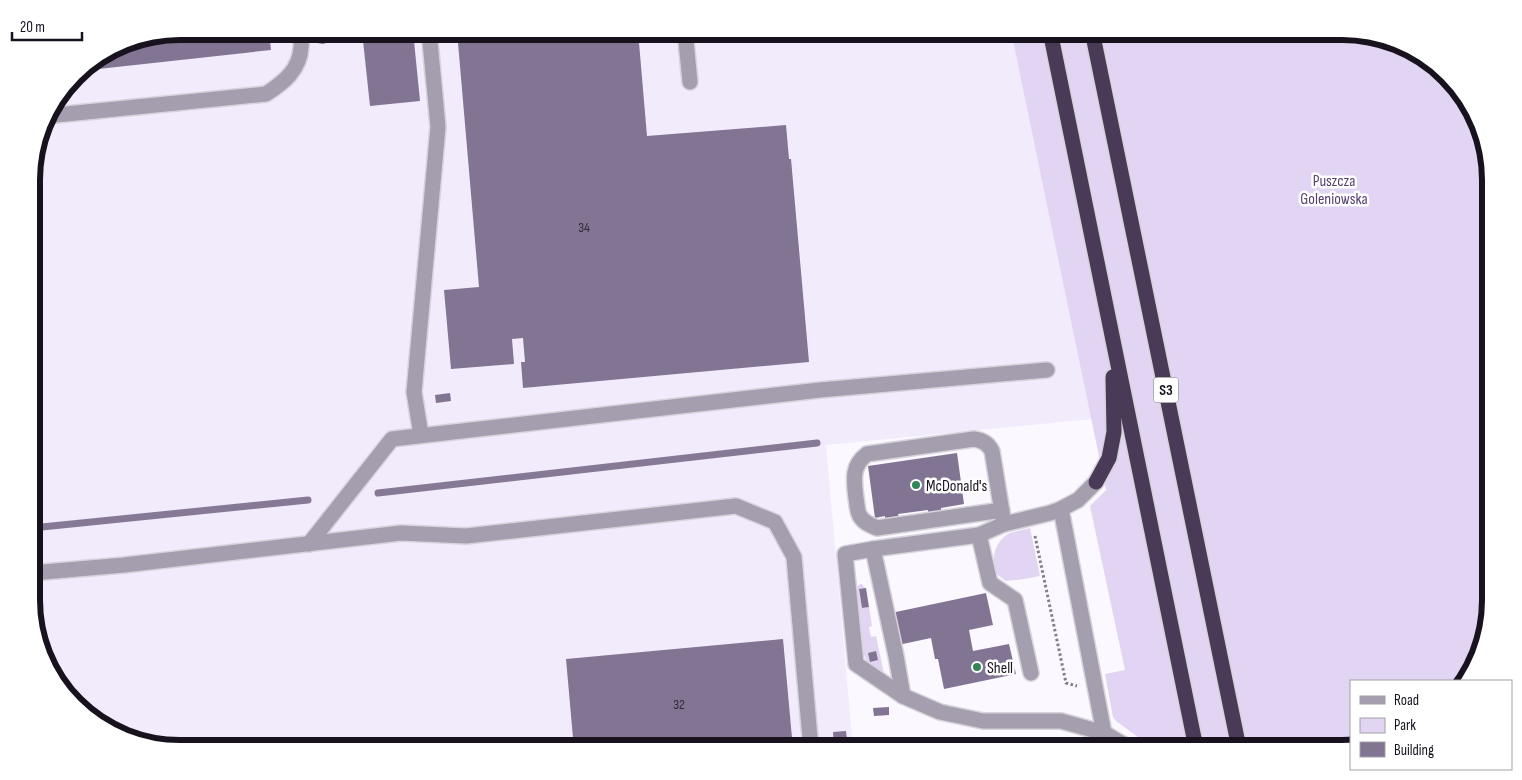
<svg xmlns="http://www.w3.org/2000/svg" width="1522" height="780" viewBox="0 0 1522 780" font-family="'Sofia Sans Condensed',sans-serif">
<rect width="100%" height="100%" fill="#fbf8ff"/>
<!-- built -->
<path fill="#f2ebfc" d="M180 31H1011L1092 419 826 445 853 749H180L114 734 62 690 33 620 32 170 46 114 82 68 123 42Z"/>
<!-- green -->
<g fill="#e2d5f3">
<path d="M1011 31H1342L1408 46 1466 97 1490 161 1491 600 1476 666 1462 681H1351V748H1153L1116 721 1113 717 1105 674 1125 670 1090 506 1106 490Z"/>
<path d="M1030 528 1040 576 1024 579 1006 581 995 573C991 559 995 540 1010 533 1016 531 1024 530 1030 528Z"/>
<path d="M860 584H862L865 589 859 590 862 608 869 607 872 626 869 627 871 637 876 636 885 678 868 664 863 652 856 588Z"/>
</g>
<g fill="none" stroke-linecap="round" stroke-linejoin="round">
<!-- stream -->
<g stroke="#867995" stroke-width="7">
<path d="M378 493 817 443"/>
<path d="M32 528 308 500"/>
</g>
</g>
<!-- building -->
<g fill="#827493">
<path d="M180 31H269L271 50 80 71 123 42Z"/>
<path d="M310 31H335L333 37 329 42 323 44 317 43 312 38Z"/>
<path d="M362 31H413L420 101 370 106Z"/>
<path d="M457 31H638L647 136 786 125 789 159H791L809 362 523 388 521 362H525L523 338 512 339 514 364 451 369 444 290 479 287Z"/>
<path d="M450 393 451 401 436 403 435 395Z"/>
<path d="M957 453 964 504 941 508V511L928 513V510L898 514 899 518 885 520V516L875 518 868 466Z"/>
<path d="M866 588 869 607 862 608 859 589Z"/>
<path d="M986 593 993 625 969 630 973 651 1009 644 1016 674 944 689 938 659H935L931 638 898 645 891 613Z"/>
<path d="M783 639 793 749H574L566 659Z"/>
<path d="M876 651 878 660 870 662 868 653Z"/>
<path d="M889 707V715L874 716 873 708Z"/>
<path d="M846 731 848 749H834L833 732Z"/>
</g>
<g fill="none" stroke-linecap="round" stroke-linejoin="round">
<defs>
<g id="minor">
<path d="M685 31 690 82"/>
<path d="M46 116 266 94C283 83 300 70 301 47 302 42 300 36 300 31"/>
<path d="M421 435 414 392 438 127 429 31"/>
<path d="M1096 482 1078 500 1061 509 1050 513 1004 524 979 535 873 549 896 656 903 696 940 712 983 721H1061L1104 733 1131 749"/>
<path d="M1061 509 1104 733"/>
<path d="M1002 510 877 528C870 525 862 522 859 514 857 510 857 503 856 498 854 481 851 466 867 454L974 439C982 440 988 443 992 451L1004 524"/>
<path d="M979 535 990 583 1015 600 1031 673"/>
<path d="M309 544 392 439 820 390 1047 370"/>
<path d="M873 549 845 554 856 664 903 696"/>
<path d="M32 573 124 565 401 533 466 536 736 506 775 522 794 557 811 749"/>
</g>
<g id="highway">
<path d="M1050 31 1196 748"/>
<path d="M1092 31 1239 748"/>
<path d="M1096 482 1109 458 1114 432 1113 377"/>
</g>
</defs>
<!-- minor casing -->
<use href="#minor" stroke="#d7d3db" stroke-width="18"/>
<!-- highway casing -->
<use href="#highway" stroke="#d7d3db" stroke-width="18"/>
<!-- path -->
<path stroke="#827e87" stroke-width="3" stroke-dasharray="2.5 2.5" stroke-linecap="butt" d="M1035 536 1066 683 1077 686"/>
<!-- minor -->
<use href="#minor" stroke="#a59eae" stroke-width="15"/>
<!-- highway -->
<use href="#highway" stroke="#493b58" stroke-width="15"/>
</g>
<!-- markers -->
<g fill="#338557" stroke="#fff" stroke-width="2">
<circle cx="916" cy="485" r="5"/>
<circle cx="977" cy="667" r="5"/>
</g>
<g text-anchor="middle" stroke-width="5" stroke-linejoin="round" paint-order="stroke">
<!-- number labels -->
<g font-size="14" fill="#322a3b">
<text x="584" y="232">34</text>
<text x="679" y="709">32</text>
</g>
<!-- shield labels -->
<rect fill="#fff" stroke="#5d5962" stroke-width="1" x="1153.5" y="377.5" width="25" height="25" rx="4"/>
<g font-size="15" font-weight="bold" fill="#17121e">
<text x="1166" y="395">S3</text>
</g>
<!-- park labels -->
<g font-size="16" fill="#584071" stroke="#fff">
<text x="1334" y="186">Puszcza<tspan x="1334" dy="18">Goleniowska</tspan></text>
</g>
<!-- poi labels -->
<g font-size="16" fill="#17121e" stroke="#fff" text-anchor="start">
<text x="926" y="491">McDonald's</text>
<text x="987" y="673">Shell</text>
</g>
</g>
<!-- crop -->
<path d="M0 0H1522V780H0ZM180 40H1342A140 140 0 0 1 1482 180V600A140 140 0 0 1 1342 740H180A140 140 0 0 1 40 600V180A140 140 0 0 1 180 40Z" fill="#fff" fill-rule="evenodd"/>
<path fill="none" stroke="#17121e" stroke-width="6" d="M180 40H1342A140 140 0 0 1 1482 180V600A140 140 0 0 1 1342 740H180A140 140 0 0 1 40 600V180A140 140 0 0 1 180 40Z"/>
<!-- legend -->
<rect x="1350" y="680" width="162" height="90" fill="#ffffff" stroke="#a2a0a5"/>
<rect x="1360" y="696" width="25" height="8" fill="#a59eae" stroke="#a2a0a5"/>
<text x="1394" y="705" font-size="15" fill="#17121e">Road</text>
<rect x="1360" y="718" width="25" height="15" fill="#e2d5f3" stroke="#a2a0a5"/>
<text x="1394" y="730" font-size="15" fill="#17121e">Park</text>
<rect x="1360" y="742" width="25" height="15" fill="#827493" stroke="#a2a0a5"/>
<text x="1394" y="755" font-size="15" fill="#17121e">Building</text>
<!-- scale -->
<path d="M12 32v8h70v-8" fill="none" stroke="#17121e" stroke-width="2.5"/>
<text x="20" y="32" font-size="15" fill="#17121e" stroke="#ffffff" stroke-width="4" paint-order="stroke">20 m</text>
</svg>
